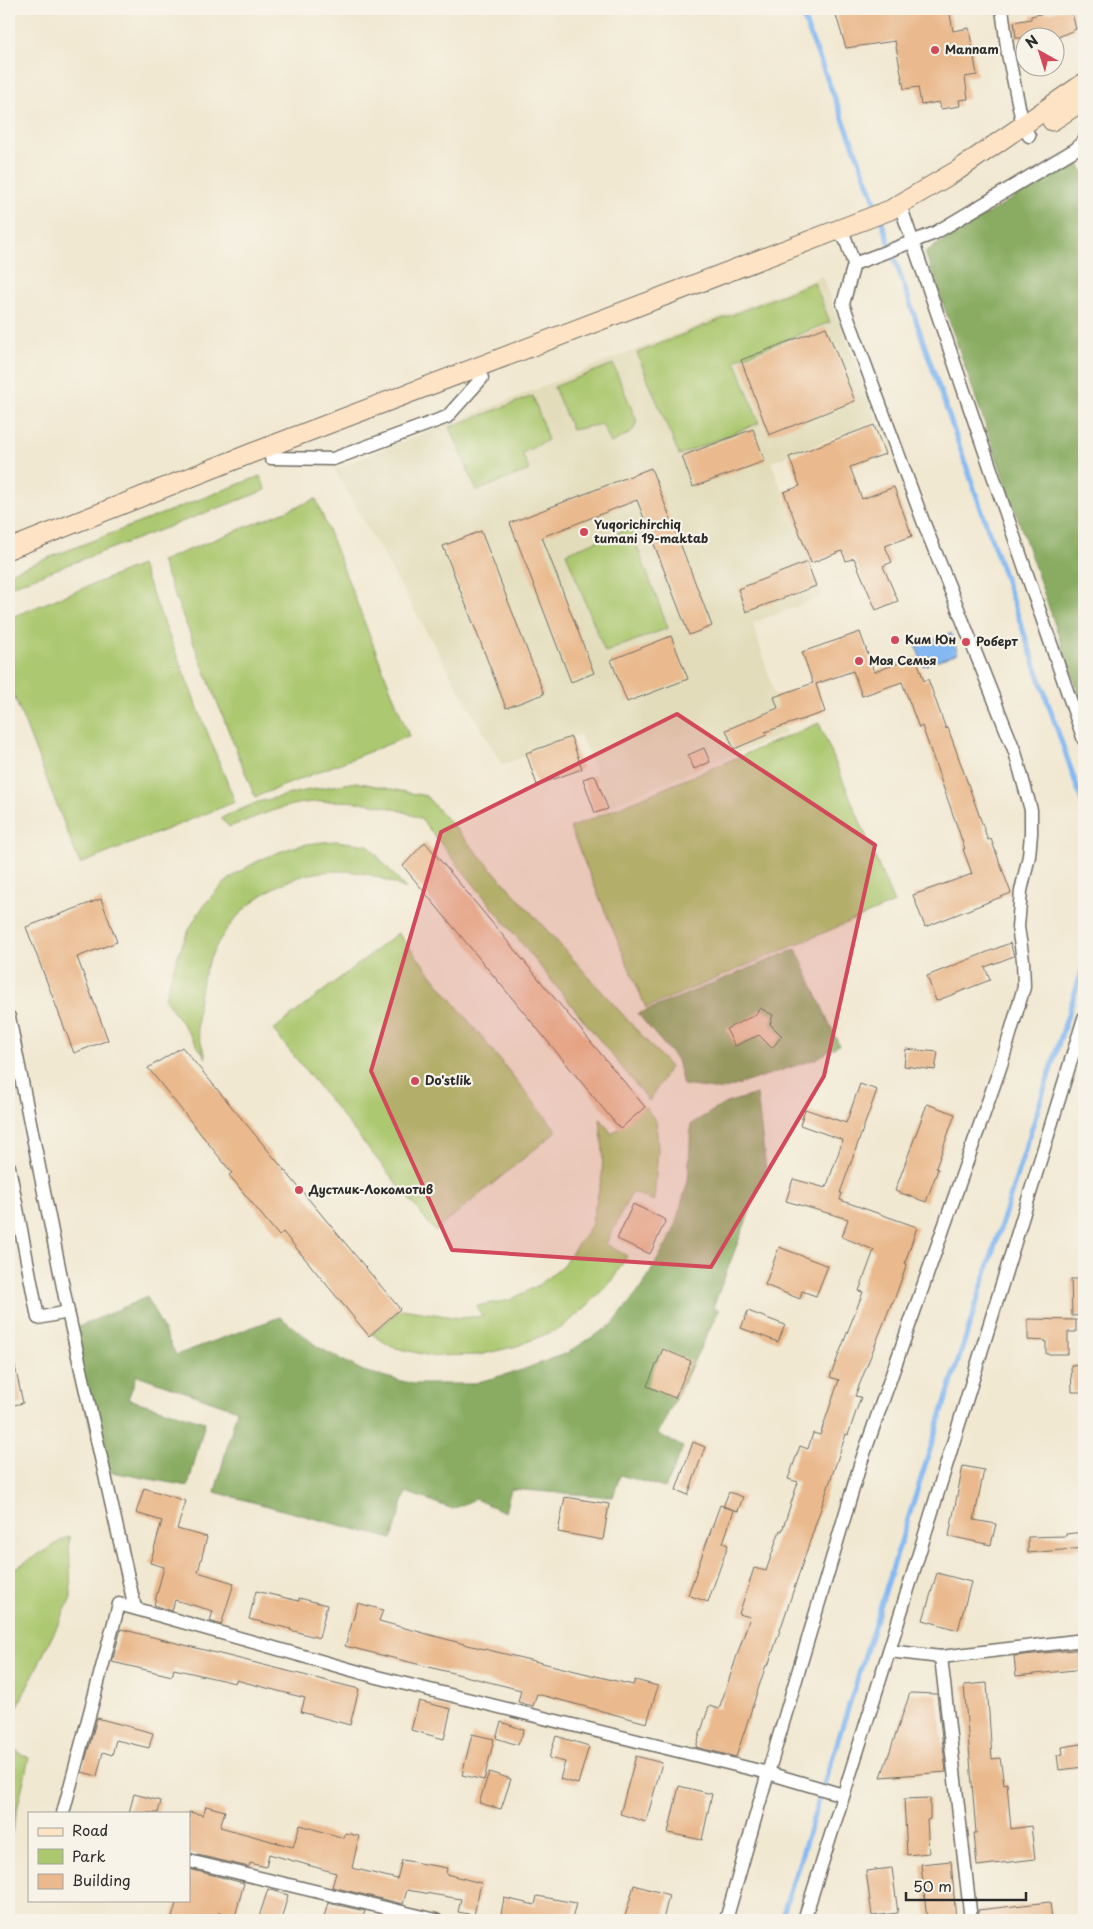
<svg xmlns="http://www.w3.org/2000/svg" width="1093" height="1929" viewBox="0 0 1093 1929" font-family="'Playpen Sans',sans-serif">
<rect width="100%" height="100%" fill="#f7f3e8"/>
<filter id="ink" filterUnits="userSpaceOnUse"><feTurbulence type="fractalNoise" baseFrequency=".02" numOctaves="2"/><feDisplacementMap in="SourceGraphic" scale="10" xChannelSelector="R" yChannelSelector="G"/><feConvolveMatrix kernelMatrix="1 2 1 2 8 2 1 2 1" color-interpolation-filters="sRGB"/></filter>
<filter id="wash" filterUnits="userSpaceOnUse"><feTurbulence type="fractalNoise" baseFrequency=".0096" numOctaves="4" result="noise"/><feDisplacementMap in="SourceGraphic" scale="20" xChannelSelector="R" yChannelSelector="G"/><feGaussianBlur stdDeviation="1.12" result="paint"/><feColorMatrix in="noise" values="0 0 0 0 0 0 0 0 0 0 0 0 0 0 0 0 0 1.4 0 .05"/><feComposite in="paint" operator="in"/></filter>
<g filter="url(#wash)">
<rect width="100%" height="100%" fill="#f1e8d1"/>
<!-- built -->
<path fill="#e2dcba" d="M822 276 877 421 771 462 823 596 753 623 786 733 609 806 580 734 502 765 334 469Z"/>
<!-- green -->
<g fill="#acc86f" stroke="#6c7a4d">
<path d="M814 282 830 322 735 360 759 423 679 455 637 353Z"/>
<path d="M613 364 637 422 632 432 611 443 602 424 572 430 554 387Z"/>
<path d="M533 396 548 440 522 453 529 470 477 491 450 427Z"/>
<path d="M260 476 266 490 9 587V573Z"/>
<path d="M316 499 409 736 255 797 161 561Z"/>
<path d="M630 528 668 628 605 652 566 553Z"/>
<path d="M141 565 235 802 80 864 9 683V618Z"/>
<path d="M819 723 894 903 646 1008 570 828Z"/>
<path d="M356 782 426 796 670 1067 649 1101 421 819C388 803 350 799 313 802 284 804 256 817 229 827L221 818 258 802 299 792Z"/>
<path d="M336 841 368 845 406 889C386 879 364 871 341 871 271 870 213 923 200 991 198 1004 196 1020 198 1033 200 1041 204 1050 206 1058L165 999C185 918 214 870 298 846 310 843 323 842 336 841Z"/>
<path d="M398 933 557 1131 435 1231 273 1030Z"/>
<path d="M645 1107 656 1121 658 1148 654 1201 632 1192 606 1244 627 1256 613 1279 586 1307 561 1328 517 1346 479 1355 431 1356 392 1347 372 1334 402 1309 459 1318 483 1316 476 1306 510 1300 539 1285 563 1265 591 1226 602 1176 603 1152 600 1118 612 1134Z"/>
<path d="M69 1536 71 1598 9 1724V1572Z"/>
<path d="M9 1747 29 1758 9 1844Z"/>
</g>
<!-- forest -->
<g fill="#89ac62" stroke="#5a6c46">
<path d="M1076 160 1084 172V708L925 252Z"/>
<path d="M796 949 839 1045 816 1059 722 1090 683 1085 677 1060 638 1014Z"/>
<path d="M757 1094 766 1169 713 1307 719 1310 658 1434 683 1447 665 1488 620 1475 613 1497 511 1489 505 1512 475 1499 453 1509 406 1492 392 1539 215 1492 237 1410 137 1375 128 1399 205 1422 188 1486 100 1470 69 1331 147 1297 176 1355 280 1317 318 1347 363 1371 413 1384H471L522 1370 567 1353 613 1324 645 1282 673 1232 688 1181 691 1124 726 1103Z"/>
</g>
<!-- water -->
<path fill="#83b8f2" stroke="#57728e" d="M951 633 958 653 923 666 916 646Z"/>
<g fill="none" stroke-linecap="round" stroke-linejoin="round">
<!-- stream -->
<g stroke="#83b8f2" stroke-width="5">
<path d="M800 9 872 193 1084 807"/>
<path d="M781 1920 1084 964"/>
</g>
</g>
<g id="blocks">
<!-- building -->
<g fill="#eab98d">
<path d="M834 9H949L953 31 969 28 977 75 965 77 968 99 959 100 960 106 941 109 939 102 921 105 918 87 904 89 895 41 846 48Z"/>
<path d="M1065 9H1071L1076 29 1056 38H1016L1014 22 1031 19V16Z"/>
<path d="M826 327 855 401 769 435 741 360Z"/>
<path d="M874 425 885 454 850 467 862 499 894 487 912 536 885 546 892 562 883 566 898 601 876 610 854 558 846 561 842 551 811 563 784 492 800 486 789 457Z"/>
<path d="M753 429 765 461 693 487 682 456Z"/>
<path d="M651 468 712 626 689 635 637 500 542 537 594 673 571 682 510 523Z"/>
<path d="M481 531 544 694 506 708 443 546Z"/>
<path d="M807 562 816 586 746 612 738 589Z"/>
<path d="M860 632 874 672 916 657 924 681 928 679 946 729 948 728 988 840 991 839 1011 893 925 927 913 895 972 874 963 849H965L922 726 919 728 902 682 862 696 853 671 816 684 825 712 765 732 767 735 734 749 726 730 778 708 774 697 813 683 802 652Z"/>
<path d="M671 636 688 679 627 702 611 660Z"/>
<path d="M571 737 582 769 537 785 526 753Z"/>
<path d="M704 748 710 762 694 769 688 755Z"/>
<path d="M595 775 608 809 595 813 583 779Z"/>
<path d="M425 842 645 1107 620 1129 403 866Z"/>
<path d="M101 899 117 942 77 957 108 1040 74 1053 26 927Z"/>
<path d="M1010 943 1014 956 985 967 990 980 936 1001 927 976Z"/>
<path d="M760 1008 773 1015 770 1024 782 1036 772 1048 759 1035 735 1046 726 1029 755 1015Z"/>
<path d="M182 1047 400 1309 369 1336 283 1232 279 1236 229 1175 232 1173 148 1068Z"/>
<path d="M906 1049 938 1052 935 1070 904 1066Z"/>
<path d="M860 1084 877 1090 840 1193H842L840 1200 917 1227 905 1263 907 1264 893 1303 892 1302 855 1396 861 1397 848 1435 846 1434 768 1666 766 1665 736 1757 696 1747 709 1706 719 1709 750 1617 739 1614 754 1568 766 1571 780 1530 782 1531 798 1482 788 1479 800 1446 808 1449 813 1433 820 1435 839 1380 830 1377 863 1292 859 1291 874 1250 842 1237 848 1219 786 1201 793 1179 826 1188 843 1140 800 1125 805 1109 846 1123Z"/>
<path d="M927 1104 955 1114 936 1168 938 1169 926 1202 895 1191Z"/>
<path d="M633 1204 666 1220 650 1254 617 1239Z"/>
<path d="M779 1247 828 1266 816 1296 802 1291 800 1299 765 1285Z"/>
<path d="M1071 1279H1084V1315L1072 1316Z"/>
<path d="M748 1311 785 1325 778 1342 741 1328Z"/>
<path d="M1028 1319 1076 1320V1332H1068V1354H1046V1341L1028 1340Z"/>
<path d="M663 1349 691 1361 675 1398 647 1386Z"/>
<path d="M14 1362 23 1403 9 1406V1363Z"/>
<path d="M1084 1364V1392H1072L1071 1365Z"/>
<path d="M693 1442 705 1447 688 1495 676 1490Z"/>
<path d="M963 1466 984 1470 974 1520 996 1524 991 1545 949 1536Z"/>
<path d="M144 1488 186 1501 177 1529 207 1537 198 1572 234 1583 221 1625 210 1621 213 1611 175 1600 172 1611 154 1605 164 1567 150 1563 162 1521 136 1513Z"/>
<path d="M729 1492 743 1497 738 1511 723 1507Z"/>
<path d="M565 1497 609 1504 603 1540 558 1532Z"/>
<path d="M720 1505 734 1510 723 1543 728 1545 708 1602 688 1595Z"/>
<path d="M1084 1532V1548L1028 1553V1537L1066 1536V1534Z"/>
<path d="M937 1573 971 1582 958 1630 923 1620Z"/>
<path d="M256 1591 299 1601V1598L327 1605 319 1638 290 1630 291 1629 249 1619Z"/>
<path d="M358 1603 383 1610 379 1621 468 1645 633 1685 635 1680 658 1686 647 1723 537 1694 533 1706 518 1702 521 1690 345 1646Z"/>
<path d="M121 1629 359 1689 350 1725 301 1712 305 1698 236 1680 235 1683 174 1669 172 1676 112 1662Z"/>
<path d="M1084 1649V1669L1016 1676 1014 1656Z"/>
<path d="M987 1683 992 1759 1000 1758 1004 1784 1007 1783 1011 1829 1031 1826 1035 1859 977 1866 974 1833H976L964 1685Z"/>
<path d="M910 1693 937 1694 946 1772 881 1777Z"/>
<path d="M419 1701 451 1709 444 1739 411 1730Z"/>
<path d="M97 1718 153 1733 149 1748 116 1740 112 1755 103 1752 97 1776 82 1772Z"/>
<path d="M501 1722 524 1730 518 1745 496 1738Z"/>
<path d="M472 1734 494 1739 484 1780 462 1775Z"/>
<path d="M556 1736 589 1746 578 1784 560 1779 565 1762 549 1758Z"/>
<path d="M1081 1744 1082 1753H1084V1767L1059 1770 1057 1755 1063 1754 1062 1747Z"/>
<path d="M636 1756 662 1763 646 1822 620 1814Z"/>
<path d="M489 1772 511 1779 501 1809 479 1803Z"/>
<path d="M679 1786 712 1794 702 1840 668 1833Z"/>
<path d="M134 1794 161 1801 158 1813H129Z"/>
<path d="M930 1798V1819L927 1820 929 1853 907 1855 904 1799Z"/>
<path d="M206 1806 225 1811 220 1827 293 1847 300 1825 344 1838 345 1833 359 1836 352 1868 397 1879 402 1860 447 1868 446 1874 481 1883 474 1915 458 1912 461 1899 407 1890 403 1904 332 1887 336 1873 269 1854 266 1867 250 1863 249 1867 189 1853V1812L203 1815Z"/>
<path d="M951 1861 956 1920H927L921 1864Z"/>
<path d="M892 1868 898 1913 872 1916 866 1871Z"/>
<path d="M189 1869 244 1883 235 1917 219 1912 217 1920H181L172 1918 177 1900H189Z"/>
<path d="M634 1885 669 1895 663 1920H624Z"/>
<path d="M268 1889 288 1895 281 1920H258Z"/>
<path d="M537 1896 576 1903 572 1920H500L504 1898 535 1905Z"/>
<path d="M1050 1902 1052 1920H979L978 1910Z"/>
<path d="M328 1903 365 1911 362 1920H323Z"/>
</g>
</g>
</g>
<g filter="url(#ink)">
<use href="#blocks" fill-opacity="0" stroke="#706d65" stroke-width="1"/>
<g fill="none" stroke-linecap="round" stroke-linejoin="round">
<defs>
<g id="street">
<path d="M1002 9 1008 54 1023 126 1029 136"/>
<path d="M900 205 1084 740"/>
<path d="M854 264 935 233 1076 149 1084 140"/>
<path d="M271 458 333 459 447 417 482 378"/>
<path d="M9 1017 68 1312 135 1608"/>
<path d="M9 1167 38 1318 68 1312"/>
<path d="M889 1651 941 1657 1084 1640"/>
<path d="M941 1657 971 1920"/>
<path d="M63 1813 119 1604 373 1676 768 1773 843 1795"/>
<path d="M189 1861 436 1920"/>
<path d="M726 1920 768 1773 860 1465 1001 1065 1024 987 1023 960 1018 927 1021 891 1029 856 1031 834V810L1015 752 923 521 843 304 854 264 845 238 836 232"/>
<path d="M804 1920 889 1651 1084 1018"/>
</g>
<g id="secondary">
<path d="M1052 121 1084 100"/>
<path d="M9 549 252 453 890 210 958 170 1084 83"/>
</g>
</defs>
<!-- street casing -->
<use href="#street" stroke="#706d65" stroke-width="15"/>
<!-- secondary casing -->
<use href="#secondary" stroke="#706d65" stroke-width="21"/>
<!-- street -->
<use href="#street" stroke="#fff" stroke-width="12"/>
<!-- secondary -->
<use href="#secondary" stroke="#fee4c5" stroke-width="19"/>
</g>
</g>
<!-- marked area -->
<path fill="#d1495b" fill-opacity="0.2" stroke="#d1495b" stroke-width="4" stroke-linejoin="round" d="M677 714 875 845 824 1076 711 1267 452 1250 371 1071 441 832Z"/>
<!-- markers -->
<g fill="#d1495b" stroke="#f7f3e8" stroke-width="2">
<circle cx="935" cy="50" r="5"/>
<circle cx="584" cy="532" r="5"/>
<circle cx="895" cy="640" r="5"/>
<circle cx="966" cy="642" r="5"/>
<circle cx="859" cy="661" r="5"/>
<circle cx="415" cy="1081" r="5"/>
<circle cx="299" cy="1190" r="5"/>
</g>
<g text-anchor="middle" stroke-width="4.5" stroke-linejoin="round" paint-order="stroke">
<!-- poi labels -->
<g font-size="12" font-weight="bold" fill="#2b2b2b" stroke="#f7f3e8" text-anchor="start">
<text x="945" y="54">Mannam</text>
<text x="594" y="529">Yuqorichirchiq<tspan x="594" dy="14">tumani 19-maktab</tspan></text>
<text x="905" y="644">Ким Юн</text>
<text x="976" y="646">Роберт</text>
<text x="869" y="665">Моя Семья</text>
<text x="425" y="1085">Do'stlik</text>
<text x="309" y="1194">Дустлик-Локомотив</text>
</g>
</g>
<!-- margin -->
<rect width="1093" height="1929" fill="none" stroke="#f7f3e8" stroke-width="30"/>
<!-- legend -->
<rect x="28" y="1812" width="162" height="90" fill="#f7f3e8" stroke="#a5a39c"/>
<rect x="38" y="1828" width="25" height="8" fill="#fee4c5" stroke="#a5a39c"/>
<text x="72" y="1836" font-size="15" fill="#2b2b2b">Road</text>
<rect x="38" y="1849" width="25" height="15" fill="#acc86f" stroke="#a5a39c"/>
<text x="72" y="1862" font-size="15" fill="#2b2b2b">Park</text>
<rect x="38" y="1874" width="25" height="15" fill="#eab98d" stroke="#a5a39c"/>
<text x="72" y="1886" font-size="15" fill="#2b2b2b">Building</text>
<!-- north arrow -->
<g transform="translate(1040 52) rotate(321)"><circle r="24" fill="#f7f3e8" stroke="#a5a39c"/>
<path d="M0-4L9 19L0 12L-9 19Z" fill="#d1495b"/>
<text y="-8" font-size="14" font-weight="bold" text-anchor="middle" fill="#2b2b2b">N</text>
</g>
<!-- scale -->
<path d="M906 1892v8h120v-8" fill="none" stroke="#2b2b2b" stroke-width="2.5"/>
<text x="913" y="1892" font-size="15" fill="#2b2b2b" stroke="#f7f3e8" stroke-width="4" paint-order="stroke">50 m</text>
</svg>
